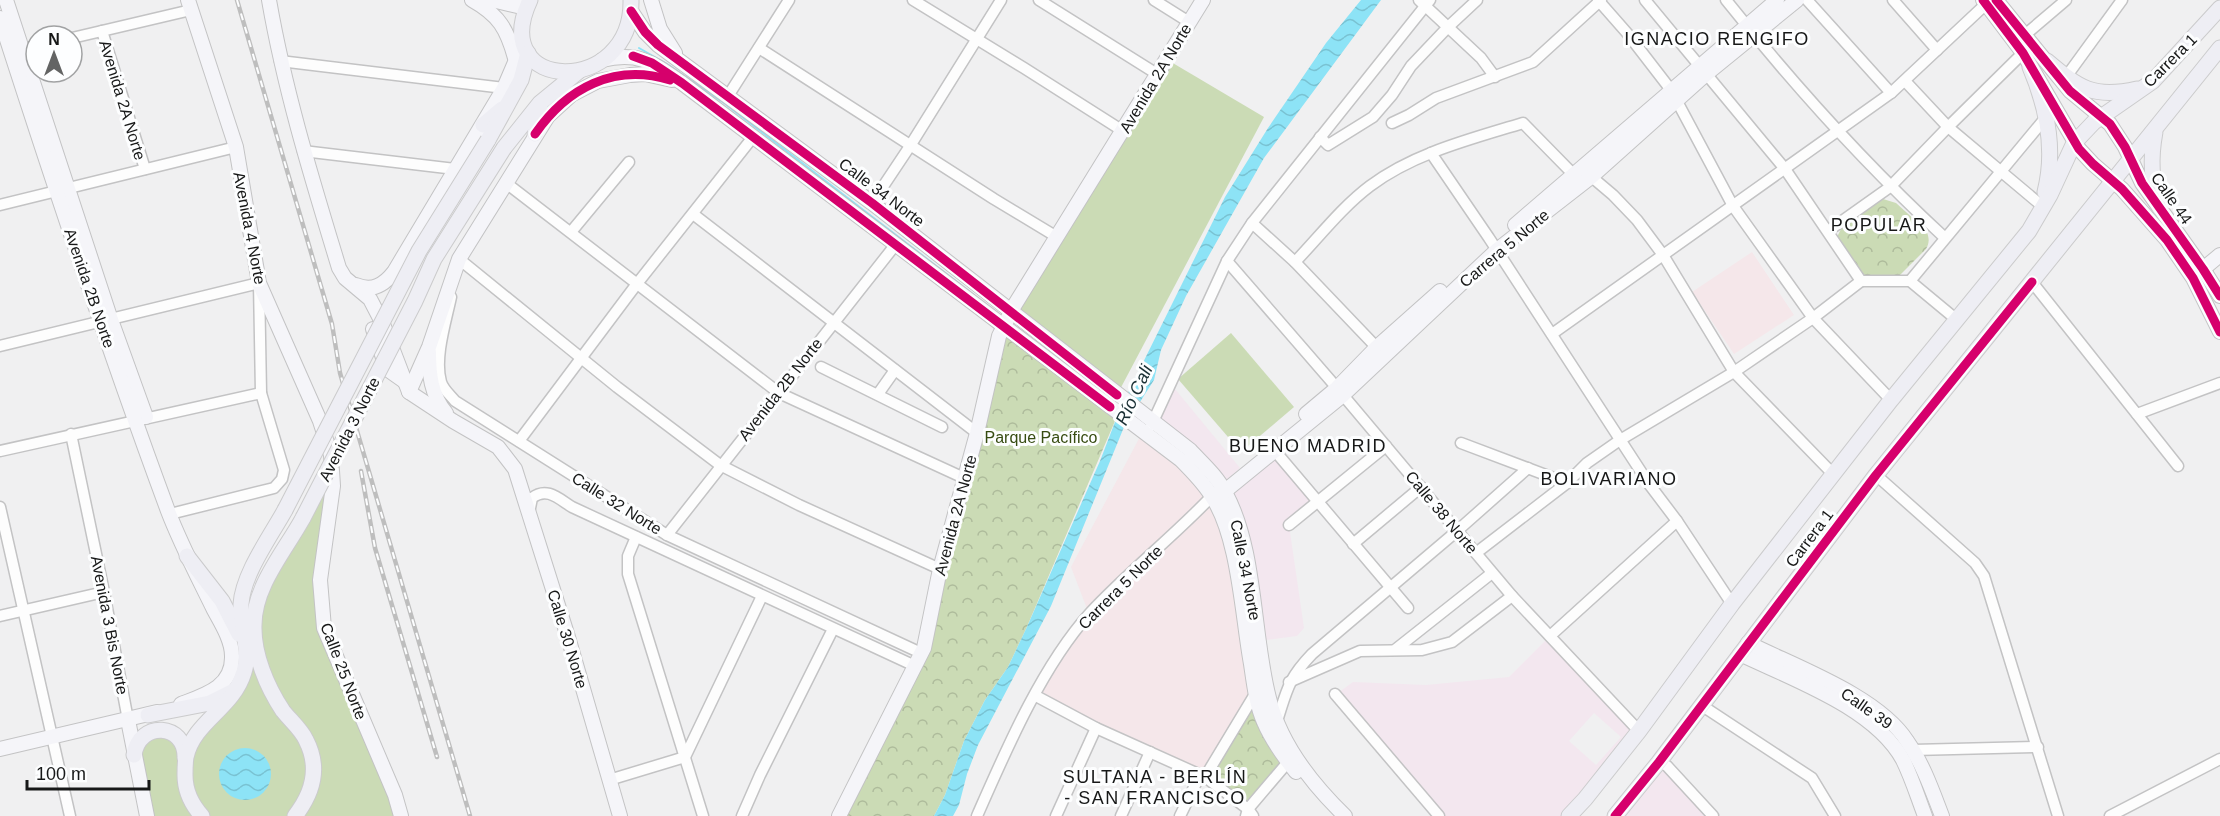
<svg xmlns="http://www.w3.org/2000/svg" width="2220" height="816" viewBox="0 0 2220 816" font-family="Helvetica,sans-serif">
<defs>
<pattern id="park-crowns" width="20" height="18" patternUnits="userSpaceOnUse" patternTransform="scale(1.5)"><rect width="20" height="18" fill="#cbdbb5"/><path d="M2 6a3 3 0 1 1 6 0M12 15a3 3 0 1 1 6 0" fill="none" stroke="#aebb9b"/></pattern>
<pattern id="water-waves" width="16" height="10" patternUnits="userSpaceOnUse" patternTransform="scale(1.5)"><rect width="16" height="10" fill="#8de3f6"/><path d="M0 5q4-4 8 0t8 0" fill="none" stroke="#79c2d2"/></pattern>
</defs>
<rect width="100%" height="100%" fill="#f0f0f1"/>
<!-- commercial -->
<g fill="#f3e7ef" fill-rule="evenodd">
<path d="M1170 383 1240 468 1221 485 1153 423Z"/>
<path d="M1275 451 1317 501 1289 525 1304 628 1297 636 1258 641 1225 491Z"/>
<path d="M1550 636 1639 731 1569 816H1439L1335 695 1353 682 1426 685 1509 677ZM1594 713 1621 737 1596 765 1569 741Z"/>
<path d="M1667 766 1713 816H1623Z"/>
</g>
<!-- education -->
<g fill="#f5e7ea">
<path d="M1752 252 1794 315 1734 354 1692 292Z"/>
<path d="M1143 431 1181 460 1219 509 1255 694 1205 777 1036 696 1089 614 1071 567Z"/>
</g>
<!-- green -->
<g fill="#cbdbb5">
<path d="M1166 59 1264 117 1117 395 1014 306Z"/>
<path d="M1231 333 1294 407 1241 452 1178 379Z"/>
<path d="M332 463 320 602 401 816H147L135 750 147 733 182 742 238 690 256 604Z"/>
</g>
<!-- park -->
<g fill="url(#park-crowns)">
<path d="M1883 199 1896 203 1926 230C1929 237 1930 242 1926 249L1899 276 1861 277 1837 237 1841 229Z"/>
<path d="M1003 328 1118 414 1026 629 1008 667 985 700 964 741 945 795 934 816H839L924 648Z"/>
<path d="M1255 694 1288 762 1248 809 1205 778Z"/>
</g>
<!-- water -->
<g fill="url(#water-waves)">
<path d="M1361 0H1381L1264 158 1186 296 1161 350 1154 380 1124 427 1051 606 978 745 967 774 959 805 953 816H934L945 795 964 741 985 700 1008 667 1026 629 1100 461 1120 409 1225 197 1268 128 1326 43Z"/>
<circle cx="245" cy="774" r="26"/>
</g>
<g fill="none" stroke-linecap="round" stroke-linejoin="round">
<!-- stream -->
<path stroke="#8de3f6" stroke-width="2" d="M639 48 667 64 724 103 974 295"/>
<defs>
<g id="street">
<path d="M913 0 1024 68 1123 131"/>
<path d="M1039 0 1157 74"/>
<path d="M1154 0 1189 22"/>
<path d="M1419 0 1481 58 1495 77"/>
<path d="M1598 0 1627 33 1671 90 1733 206 1813 318 1891 400"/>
<path d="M1645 0 1785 169 1861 281"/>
<path d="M1726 0C1793 84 1865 164 1944 237"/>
<path d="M1807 0 1891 93"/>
<path d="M1893 0 1937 50"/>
<path d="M102 31 145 169"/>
<path d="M2026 34 2066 0"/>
<path d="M72 38 191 10"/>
<path d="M759 48 994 199 1057 237"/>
<path d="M23 49 36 46"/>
<path d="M280 61 504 88"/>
<path d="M2066 77 2122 0"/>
<path d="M1905 81 1948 127 2041 205"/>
<path d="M728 96 789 0"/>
<path d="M1392 123 1409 115 1436 98 1533 62 1601 0"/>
<path d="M1320 137 1328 145 1373 117 1392 95 1411 66 1448 27 1477 0"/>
<path d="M303 151 455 169"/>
<path d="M1431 153 1489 238 1649 484 1677 521 1732 604"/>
<path d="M1587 173 1613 195 1637 220 1663 255 1734 372 1834 475"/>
<path d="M506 183 779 393 964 478"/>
<path d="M872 203 910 146 1001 0"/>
<path d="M0 205 236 147"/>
<path d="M693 214 977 433"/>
<path d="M1252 223 1295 262 1381 352"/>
<path d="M1828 231 1890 187 1948 127 2023 53"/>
<path d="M571 232 629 162"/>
<path d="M1227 261 1337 388 1512 596 1639 731"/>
<path d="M1295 262C1319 237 1342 207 1370 186 1414 153 1471 139 1523 123L1574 175"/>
<path d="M458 264 459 259 617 387 720 465 799 505 940 569"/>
<path d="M1861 281H1910L1957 320"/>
<path d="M1910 281 2047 116"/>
<path d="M2032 282 2178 466"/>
<path d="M451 297C446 321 434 358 441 382 443 389 450 395 455 401L667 535 921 653"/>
<path d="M1552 334 1891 93 1986 4"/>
<path d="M0 346 259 283 261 393 284 470 282 479 274 488 170 514"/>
<path d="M821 367 942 427"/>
<path d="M878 394 895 370"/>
<path d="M2137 414 2220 383"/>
<path d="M1151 426 1227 261 1252 223 1430 0"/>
<path d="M71 434 104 592 128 720"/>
<path d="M519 441 636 285 753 137"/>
<path d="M1461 443 1567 483"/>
<path d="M0 451 261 393"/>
<path d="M1275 451 1408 608"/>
<path d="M1876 475 1975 563 1984 576 2058 816"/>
<path d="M0 507 70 816"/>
<path d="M529 513 532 498C547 486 559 499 572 507L915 666"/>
<path d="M1289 525 1386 446"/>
<path d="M667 535 896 244"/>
<path d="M636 537 628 556V574L703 816"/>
<path d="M1353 544 1421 487"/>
<path d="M1476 553 1567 483 1587 463 1620 440 1734 372 1813 318 1861 281"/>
<path d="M0 616 104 592"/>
<path d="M1550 636 1677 521"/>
<path d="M1396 649 1492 573"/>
<path d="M1289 682 1360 651 1422 650 1452 642 1512 596"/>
<path d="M1335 694 1439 816"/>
<path d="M1036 696 1096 728 1205 777 1248 809 1253 816"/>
<path d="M1701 705 1812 778 1835 816"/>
<path d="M1277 721C1287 690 1288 679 1312 654L1457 531 1528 468"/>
<path d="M1913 750 2038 747"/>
<path d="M1659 762 1667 766 1713 816"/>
<path d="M1205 777 1255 694"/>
<path d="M609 780 685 757 762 596"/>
<path d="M742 816 760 775 833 629"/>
<path d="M977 816C1006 750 1042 666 1090 613 1128 572 1173 537 1212 496"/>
<path d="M1056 816 1096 728"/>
<path d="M1121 816 1150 752"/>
<path d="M1180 816 1200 775"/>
<path d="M1246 816 1248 809 1288 762"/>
<path d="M2110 816 2220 759"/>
</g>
<g id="secondary">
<path d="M6 0 111 320 146 417"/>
<path d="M188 0 236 147 259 283 320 421 331 455 333 486 320 580 324 628 395 795 401 816"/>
<path d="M269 0C285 92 312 179 339 268L345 278 370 299 383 324 409 392 453 421 498 447 515 469 568 637 620 816"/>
<path d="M472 0C499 15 507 29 515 58"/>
<path d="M492 0 526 8"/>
<path d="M651 0 660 29 675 53"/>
<path d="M1983 0 2023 53 2079 149 2093 164 2122 189 2167 240 2193 278 2220 332"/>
<path d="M1996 0 2070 91 2110 124 2125 147 2142 183 2203 269 2220 296"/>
<path d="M631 11 645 32 658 45 872 203 1190 450C1202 463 1217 476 1225 492 1257 551 1252 633 1269 698 1280 743 1312 784 1345 816"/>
<path d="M0 18C53 183 108 349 168 511 181 545 198 577 214 610 221 623 232 640 232 656 233 687 205 695 181 704"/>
<path d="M602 60C639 51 653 63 682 83L1181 460C1192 471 1203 482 1211 495 1239 536 1242 615 1251 664 1254 684 1256 704 1264 722 1272 741 1284 757 1296 772"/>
<path d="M1515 225 1777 0"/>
<path d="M2203 269 2220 255"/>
<path d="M356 285C372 292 384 285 394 272L504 88 516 60 522 32"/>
<path d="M373 329 387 369 404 381"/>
<path d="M429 352C429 374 431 395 446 413"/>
<path d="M409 392 429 347 459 259 548 116 571 95 598 81 630 75 645 74 672 80"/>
<path d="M1306 414 1337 388 1377 347 1440 291"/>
<path d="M1217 494 1225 491 1343 395 1497 250 1591 177 1705 75 1797 0"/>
<path d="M1748 643C1796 667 1878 696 1907 741 1923 764 1932 790 1942 816"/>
<path d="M1740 654C1792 679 1875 708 1903 760 1912 778 1918 798 1925 816"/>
<path d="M128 720 147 816"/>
<path d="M0 749 157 712"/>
<path d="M839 816 924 648 940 569 977 433 999 336 1014 306 1203 0"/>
</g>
<g id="primary">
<path d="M530 0C486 94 633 97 631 0"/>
<path d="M2047 61C2079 88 2093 99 2137 89"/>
<path d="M2030 67C2047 107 2056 149 2045 192"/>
<path d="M483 125 502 109"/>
<path d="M2155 132C2150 159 2151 182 2160 208"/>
<path d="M535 134 540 104"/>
<path d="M488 140 521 80 528 53"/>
<path d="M504 148 540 103 579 71"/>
<path d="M187 556 222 601 239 634"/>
<path d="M148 715 210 703 232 692"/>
<path d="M134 755C139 720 186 723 185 758"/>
<path d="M202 816C192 805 185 791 185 775 185 769 185 763 186 757 194 721 233 709 244 672 251 652 240 626 241 604 243 574 270 537 285 510"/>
<path d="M295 816C313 793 320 767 306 740 301 729 290 720 283 711 267 687 253 654 254 625 254 586 285 551 303 518"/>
<path d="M1569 816 1585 799 1639 731 1732 604 1891 400 2029 231 2050 195 2074 143 2094 122 2153 81 2220 8"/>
<path d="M1615 816 1659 762 1876 475 2220 48"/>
</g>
</defs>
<!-- street casing -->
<use href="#street" stroke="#c3c3c4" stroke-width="13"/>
<!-- secondary casing -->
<use href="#secondary" stroke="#c3c3c4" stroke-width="16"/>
<!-- primary casing -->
<use href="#primary" stroke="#cbcbcc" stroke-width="17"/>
<!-- street -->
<use href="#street" stroke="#fdfdfd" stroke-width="10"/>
<!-- secondary -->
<use href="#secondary" stroke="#f5f5f9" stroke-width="14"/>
<!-- primary -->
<use href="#primary" stroke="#eeeef4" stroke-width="15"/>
<defs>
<g id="rail">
<path d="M237 0 332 324 340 373 470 816"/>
<path d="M361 471 375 548 437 757"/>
</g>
</defs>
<!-- rail casing -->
<use href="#rail" stroke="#bebebe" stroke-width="4.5"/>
<!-- rail -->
<use href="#rail" stroke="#fdfeff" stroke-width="2" stroke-dasharray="7" stroke-linecap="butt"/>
<defs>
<g id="primary-bridge">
<path d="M285 510 419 251 488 140"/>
<path d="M303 518 415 301 434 259 504 148"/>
</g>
</defs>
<!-- primary-bridge casing -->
<use href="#primary-bridge" stroke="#cbcbcc" stroke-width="17" stroke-linecap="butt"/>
<!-- primary-bridge -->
<use href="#primary-bridge" stroke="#eeeef4" stroke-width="15"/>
<defs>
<g id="cycleway">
<path d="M1983 0 2023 53 2079 149 2093 164 2122 189 2167 240 2193 278 2220 332"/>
<path d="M1996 0 2070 91 2110 124 2125 147 2142 183 2203 269 2220 296"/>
<path d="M631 11 645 32 658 45 872 203 1117 395"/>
<path d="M633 56 652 63 682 83 1110 407"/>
<path d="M535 134C567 88 614 63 670 80"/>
<path d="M1615 816 1659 762 1876 475 2032 282"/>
</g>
</defs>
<!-- cycleway casing -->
<use href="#cycleway" stroke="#fdfeff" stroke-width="13"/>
<!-- cycleway -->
<use href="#cycleway" stroke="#d6006c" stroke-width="9"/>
</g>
<g text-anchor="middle" stroke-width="6" stroke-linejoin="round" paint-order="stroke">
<!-- street labels -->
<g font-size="16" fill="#171818" stroke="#fdfeff">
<text transform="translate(2170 60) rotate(-45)" y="6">Carrera 1</text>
<text transform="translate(1155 78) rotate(-59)" y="6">Avenida 2A Norte</text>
<text transform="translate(123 100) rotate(73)" y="6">Avenida 2A Norte</text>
<text transform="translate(882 192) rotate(37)" y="6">Calle 34 Norte</text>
<text transform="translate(2172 198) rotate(55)" y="6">Calle 44</text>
<text transform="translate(250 228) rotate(79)" y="6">Avenida 4 Norte</text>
<text transform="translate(1504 248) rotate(-40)" y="6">Carrera 5 Norte</text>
<text transform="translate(90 288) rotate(71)" y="6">Avenida 2B Norte</text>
<text transform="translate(780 389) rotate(-52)" y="6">Avenida 2B Norte</text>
<text transform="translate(349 429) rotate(-63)" y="6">Avenida 3 Norte</text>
<text transform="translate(617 503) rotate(32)" y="6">Calle 32 Norte</text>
<text transform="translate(1442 512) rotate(50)" y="6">Calle 38 Norte</text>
<text transform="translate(955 515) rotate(-75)" y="6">Avenida 2A Norte</text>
<text transform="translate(1809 538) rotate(-53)" y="6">Carrera 1</text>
<text transform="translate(1246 570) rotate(79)" y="6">Calle 34 Norte</text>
<text transform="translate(1120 587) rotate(-45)" y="6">Carrera 5 Norte</text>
<text transform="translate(110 625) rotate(79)" y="6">Avenida 3 Bis Norte</text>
<text transform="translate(568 639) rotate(73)" y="6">Calle 30 Norte</text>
<text transform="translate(344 671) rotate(69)" y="6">Calle 25 Norte</text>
<text transform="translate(1867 708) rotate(35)" y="6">Calle 39</text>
</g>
<!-- park labels -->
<g font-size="16" fill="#374c12" stroke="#fdfeff">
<text x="1041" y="443">Parque Pacífico</text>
</g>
<!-- neighbourhood labels -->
<g font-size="18" letter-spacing="1.5" fill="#171818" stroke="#fdfeff">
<text x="1717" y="45">IGNACIO RENGIFO</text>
<text x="1879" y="231">POPULAR</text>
<text x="1308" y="452">BUENO MADRID</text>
<text x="1609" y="485">BOLIVARIANO</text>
<text x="1155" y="783">SULTANA - BERLÍN<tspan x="1155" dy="21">- SAN FRANCISCO</tspan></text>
</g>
<!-- water labels -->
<g font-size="18" font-style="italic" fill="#1b3035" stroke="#fdfeff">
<text transform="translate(1134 395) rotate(-65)" y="6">Río Cali</text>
</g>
</g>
<!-- north arrow -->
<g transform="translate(54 54)"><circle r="28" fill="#fdfeff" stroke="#a1a2a3" stroke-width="1.5"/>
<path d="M0-4.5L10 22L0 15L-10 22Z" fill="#636464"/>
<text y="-9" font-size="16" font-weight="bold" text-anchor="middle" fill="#171818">N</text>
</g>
<!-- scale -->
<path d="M27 780v9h122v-9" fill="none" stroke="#171818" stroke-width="3"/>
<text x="36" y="780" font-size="18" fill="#171818" stroke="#fdfeff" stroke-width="4.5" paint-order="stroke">100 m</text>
</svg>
